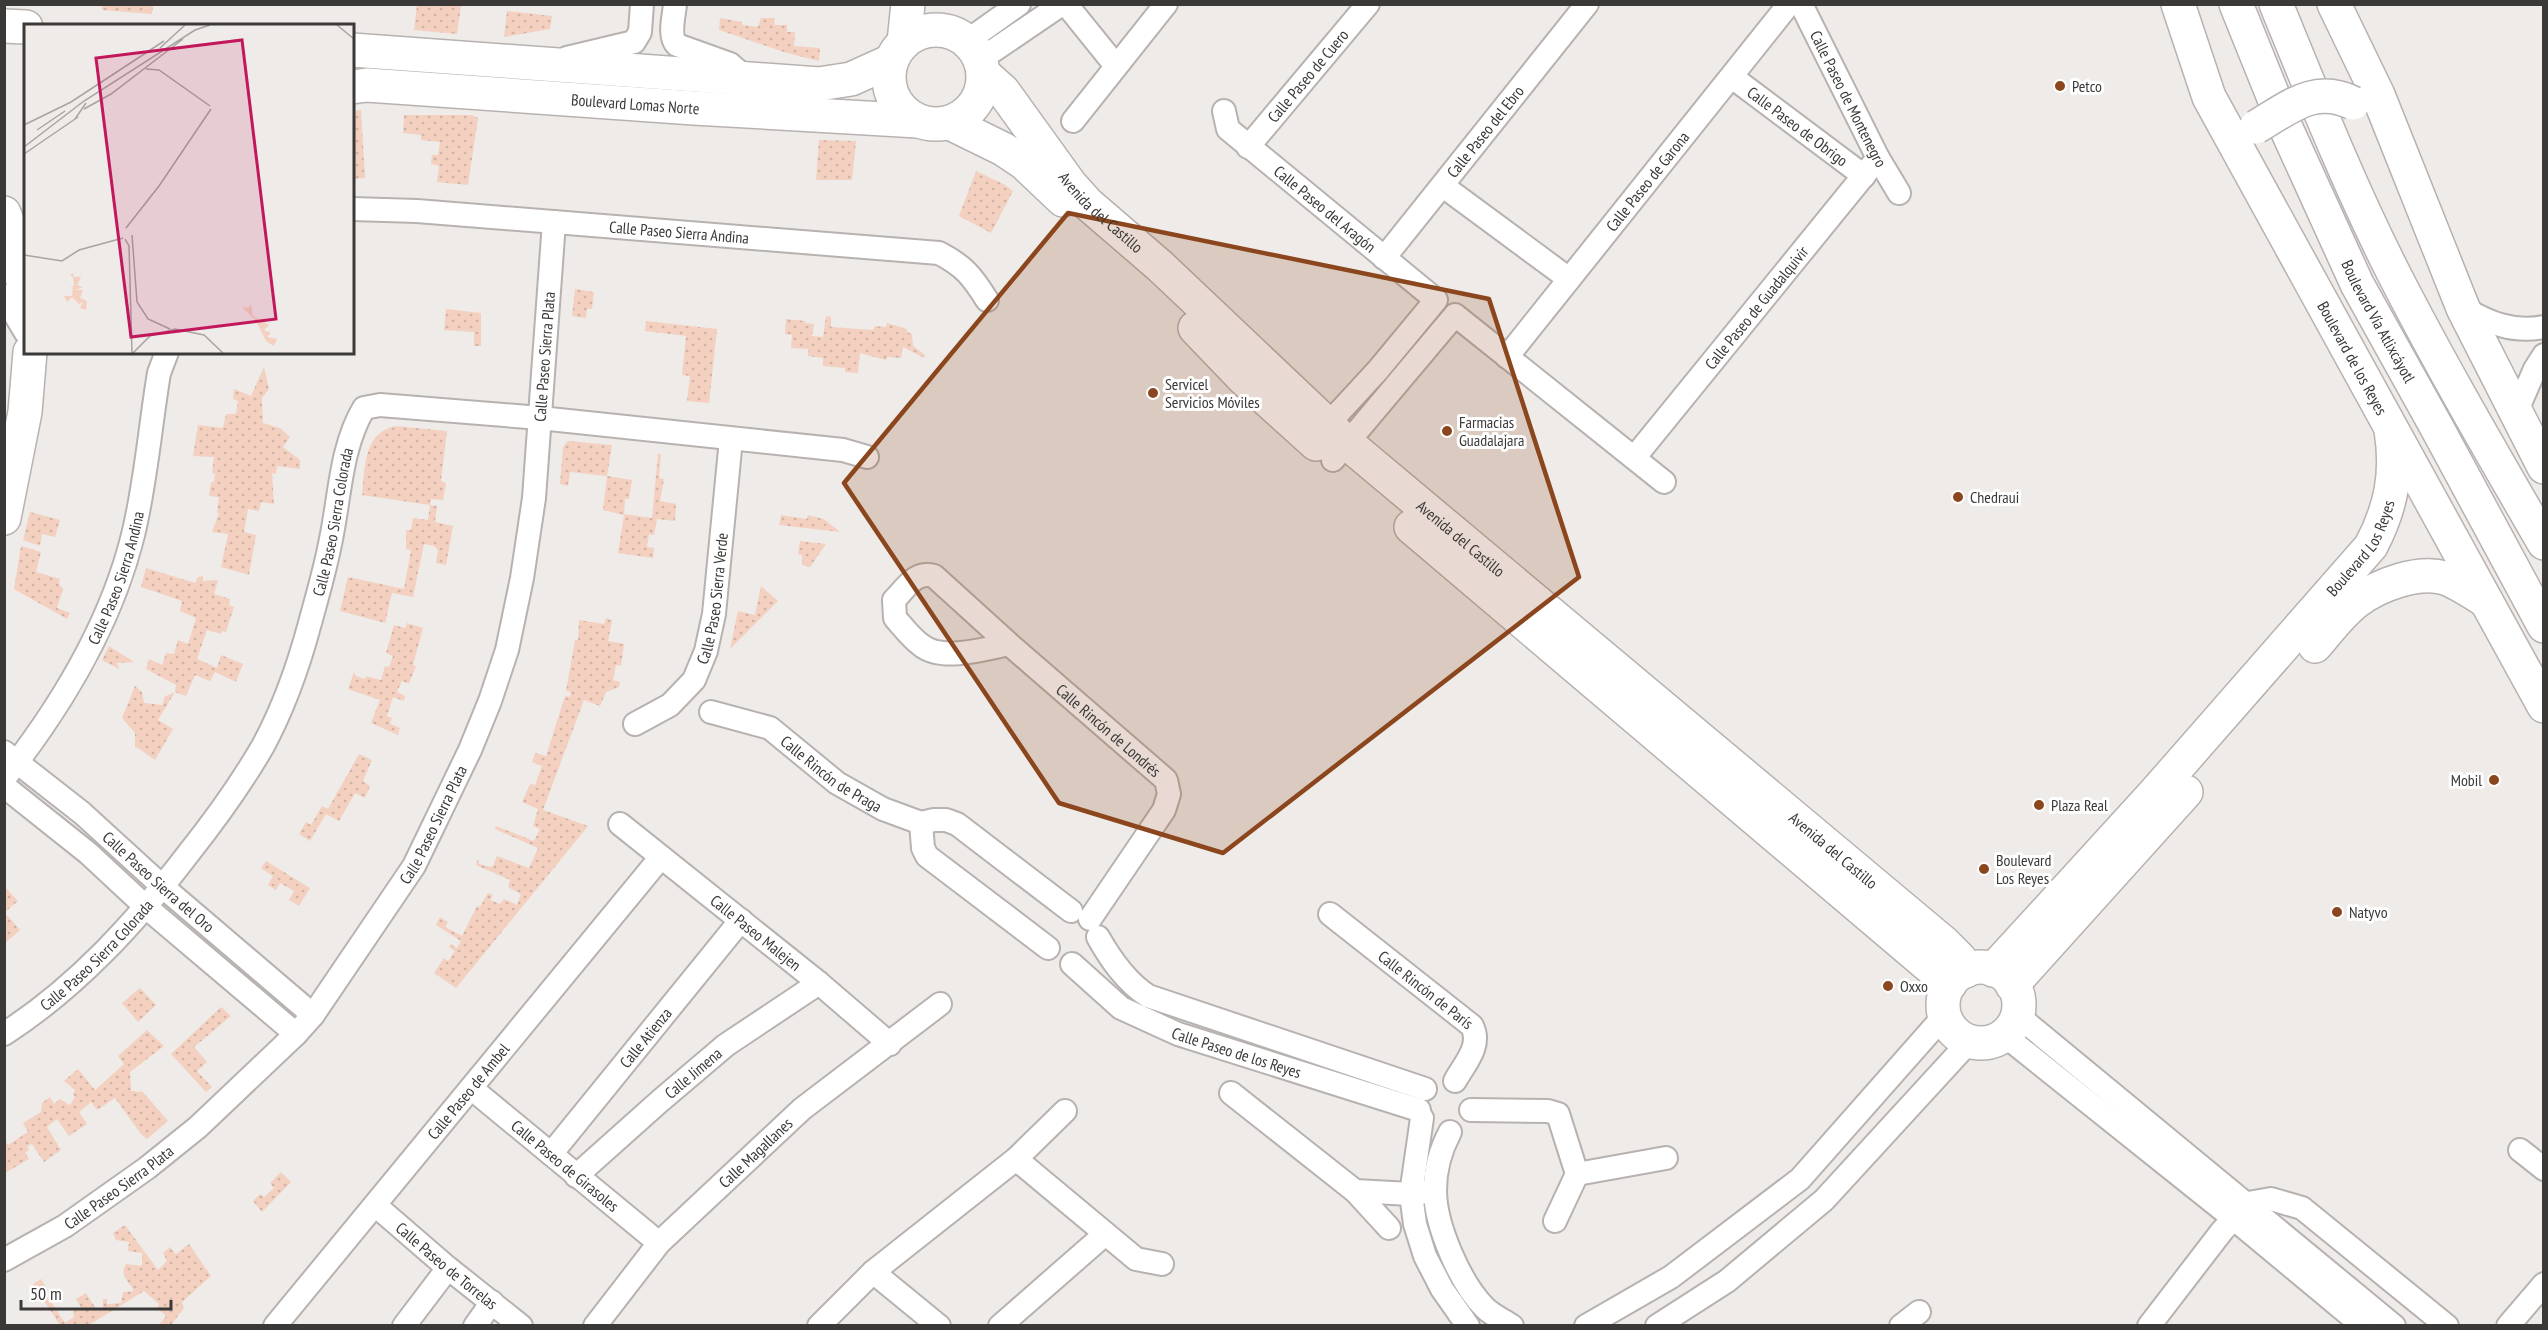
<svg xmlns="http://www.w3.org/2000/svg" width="2548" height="1330" viewBox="0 0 2548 1330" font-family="'PT Sans Narrow',sans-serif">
<defs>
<pattern id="grass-dots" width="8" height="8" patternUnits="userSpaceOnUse" patternTransform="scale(1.5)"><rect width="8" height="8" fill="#f3d0bf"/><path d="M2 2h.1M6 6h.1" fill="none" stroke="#d1b3a5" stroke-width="1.8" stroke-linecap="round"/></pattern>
</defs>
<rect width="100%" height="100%" fill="#efebe8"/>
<!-- grass -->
<g fill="url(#grass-dots)">
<path d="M102 5H153L152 14 102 10Z"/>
<path d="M417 5 461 6 457 34 414 30Z"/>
<path d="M507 11 552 16 550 29 504 37Z"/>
<path d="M720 18 742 22V25L758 27 761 18H775L774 25H787V32H795L794 46 820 48 819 61 787 53 719 30Z"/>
<path d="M361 110 365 178 353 179V111Z"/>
<path d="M404 115H472L478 118 468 185 437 182 439 166 431 164 432 155H438L440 142 421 140V135L403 133Z"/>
<path d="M819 140 856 141 852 180H816Z"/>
<path d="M976 171 1005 185 1013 191 991 233 959 216Z"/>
<path d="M575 289 594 292 592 309H587L586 318 572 316Z"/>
<path d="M446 309 481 313V346H474V332L444 330Z"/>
<path d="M826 316 831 317V327L873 330 875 326 886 327 887 323 907 329V332L912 334 913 346 925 355 924 358 903 347 901 358 887 357 886 360 860 353 858 373 845 372V368L823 366V358L808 356V349L791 348 792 335 785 334 786 319 805 321V323L814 324 812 336 823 337Z"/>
<path d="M646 321 717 329 709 403 687 401 690 376 682 375 686 336 645 331Z"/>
<path d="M264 367 269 389 262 398 263 423 280 428 290 437 283 447 300 460V469L277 466 276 474 272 473 274 504 261 502 259 511 248 509 244 532 256 535 249 575 221 567 228 534 212 532 219 513H217L219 497 209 496 211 482H214L215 474 212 473 214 457 193 456 198 425 223 428 226 414H236L238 401 233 399 234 389 251 396Z"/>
<path d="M395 426 447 431 441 481 446 483 443 500 431 499 430 505 437 506 435 522 453 526 446 565 436 563 438 550 434 546 424 544 413 597 392 593 385 623 340 611 348 577 404 589 411 550 406 549V530H411L413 518 428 520 430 505 362 495C365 469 363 433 395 426Z"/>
<path d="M568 441 612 445 607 476 632 480 629 499H625L624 514 652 518 658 454H661L659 478 664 479 660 501 676 504 675 521 657 519 654 535 649 534 647 547 654 548 653 558 618 553 624 515 603 510 607 476 570 472 568 486 560 484 563 447Z"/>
<path d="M30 512 60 520 55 537 42 534 40 546 23 540Z"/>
<path d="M781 515 807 519 808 515 824 519 840 532 779 525Z"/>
<path d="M800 541 826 544 810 567 802 565V555L798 554Z"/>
<path d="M21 546 41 552 36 572 60 579 59 584 63 589 57 608 70 613 67 619 14 589Z"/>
<path d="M146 568 195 583 198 577 203 576V581L218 580 214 594 230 599 229 605 234 607 226 632 222 631 221 634 207 630 197 659 217 668 221 655 243 664 236 682 215 672 210 681 195 675 186 696 175 692 158 720 173 729 155 760 135 746V733L122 718 135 686 142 692 144 703 163 705 164 697 175 692 176 685 146 669 149 659 162 665 166 653 174 654 178 640 188 644 196 618 180 611 182 601 141 587Z"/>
<path d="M761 586 778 601 730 649 738 611 755 615Z"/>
<path d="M606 618 612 620 608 641 624 644 621 666 616 665 613 680 620 682 619 687 606 692 600 706 584 700 543 810 588 826 456 988 434 973 444 958 448 961 455 951 449 947 451 944 457 948 461 941 436 925 440 917 448 922 445 927 462 936 477 906 480 907 488 893 493 895 490 900 500 904 504 899 517 905 521 894 508 887 510 880 476 865 478 859 479 864 490 867 493 866 497 856 529 868 538 848 495 829 496 826 534 841 540 829 533 826 538 809 522 802 530 784 535 785 542 766 532 762 535 753 546 756 565 696 570 697 571 692 566 691 575 640H578L579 620 604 624Z"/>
<path d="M407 623 423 628 413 665 416 666 409 684 402 681 397 692 405 696 404 701 393 697 387 716 392 718 390 724 400 728 398 735 371 723 380 700 348 689 354 672 356 676 365 679 366 676 381 680 385 666 389 667 393 656 386 653 394 625 405 628Z"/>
<path d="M109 646 134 662 117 663 119 669 102 660Z"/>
<path d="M359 754 372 760 363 781 370 786 365 798 355 793 339 821 326 814 310 841 299 834 306 822 311 825 322 806 328 809Z"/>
<path d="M266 861 310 888 299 906 289 900 294 891 280 883 276 890 268 885 273 876 261 868Z"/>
<path d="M6 888 18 901 5 912V889Z"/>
<path d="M7 915 20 930 5 943V917Z"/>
<path d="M140 988 156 1005 138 1022 122 1003Z"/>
<path d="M221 1007 231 1016 194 1047 207 1062 197 1071 212 1087 206 1092 171 1054Z"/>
<path d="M147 1030 164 1046 130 1072 131 1091 143 1092 168 1121 147 1139 141 1134 115 1098 97 1110 91 1102 79 1112 87 1124 69 1136 57 1119 47 1127 61 1150 44 1162 32 1144 27 1146 29 1150 25 1153 29 1159 5 1173V1141L8 1145 28 1132 23 1123 41 1112 42 1103 50 1097 54 1104 60 1099 70 1105 75 1097 73 1094 75 1090 64 1081 78 1069 95 1090 124 1064 118 1056Z"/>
<path d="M281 1172 291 1182 262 1212 253 1201 260 1194 264 1197 274 1188 270 1183Z"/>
<path d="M125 1225 158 1270 167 1261 163 1253 170 1247 176 1254 189 1244 211 1276 182 1302 184 1308 171 1325H159L166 1316 157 1308 159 1304 144 1291 89 1325H60L33 1284 41 1279 49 1292 46 1294 65 1323 74 1317 73 1312 81 1307 76 1299 86 1293 98 1312 103 1309V1299H107V1304L121 1303 123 1292 134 1291C129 1281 119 1276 126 1264L142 1266V1253L128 1251 129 1242 116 1240 113 1233Z"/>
</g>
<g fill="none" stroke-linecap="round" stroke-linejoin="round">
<defs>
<g id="street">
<path d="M675 4C674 17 668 36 677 45L730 64 745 77"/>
<path d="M1066 4 1116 66"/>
<path id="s1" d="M1801 4 1878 158 1899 193"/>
<path d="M967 41 1019 4"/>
<path d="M567 58 634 42 640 32 642 4"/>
<path d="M981 59 1062 4"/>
<path id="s2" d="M1732 77 1864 176"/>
<path id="s3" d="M1224 111 1228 129 1436 300 1378 370 1319 434"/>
<path d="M1073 121 1166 4"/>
<path id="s4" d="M1248 147 1368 4"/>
<path d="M1443 186 1569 279"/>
<path id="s5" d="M352 209 417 211 939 253C964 266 972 276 987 300"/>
<path id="s6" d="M1384 258 1587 4"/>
<path d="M4 296 26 333"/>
<path d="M2463 308C2490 323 2512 333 2544 327"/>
<path id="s7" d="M1507 357 1789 4"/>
<path d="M2515 415 2535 369 2544 355"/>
<path id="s8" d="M1634 458 1878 158"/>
<path d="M1333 460 1455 315 1664 482"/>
<path id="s9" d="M1009 644C986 649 941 662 921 645 911 638 903 627 895 618L894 600C907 587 915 571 934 576L1009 644 1166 780 1169 794 1164 810 1090 919"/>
<path id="s10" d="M711 712 770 728 837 783 883 809 921 823 934 820H946L957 824 1071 911"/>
<path id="s11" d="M635 724 670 705 694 680 706 651 714 614 731 439"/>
<path id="s12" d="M4 752 82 813 163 887 313 1015"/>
<path id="s13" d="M4 779C60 708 111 624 133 535 146 482 150 427 159 373L167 352"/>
<path d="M4 786 88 853 146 907 296 1034"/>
<path d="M921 823 923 848 927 856 1048 948"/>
<path id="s14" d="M620 824 819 983 890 1044"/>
<path id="s15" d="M1330 914 1472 1026C1482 1046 1465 1063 1455 1081"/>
<path d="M1098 937C1111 960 1126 982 1148 996L1425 1089"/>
<path id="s16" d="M1072 964 1121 1008 1178 1034 1419 1110"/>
<path d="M2017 1015 2394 1326"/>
<path id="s17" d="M4 1034C77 987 136 922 188 854 215 820 241 784 263 746 283 709 299 664 310 623 317 597 325 570 330 544 340 499 340 448 364 408L380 405 540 418 843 450 867 457"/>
<path d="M2004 1035 2233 1218 2363 1326"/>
<path id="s18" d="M471 1088 659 1243"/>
<path d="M1231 1093 1355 1191 1389 1228"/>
<path d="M1471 1110 1548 1111 1558 1114 1577 1174 1555 1221"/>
<path d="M1422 1118 1411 1194 1415 1224 1425 1256 1442 1289 1468 1326"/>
<path d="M1450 1132C1441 1149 1435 1170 1435 1190 1435 1225 1460 1283 1485 1308 1492 1315 1503 1320 1512 1326"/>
<path d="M2520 1150 2544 1169"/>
<path id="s19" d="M551 1154 741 920"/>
<path d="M1016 1159 1136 1259 1162 1264"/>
<path d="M1577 1174 1666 1158"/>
<path id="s20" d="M576 1176 660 1101 726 1045 819 983"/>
<path d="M1355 1191 1411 1194 1425 1192"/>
<path id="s21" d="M375 1205 448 1268 521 1326"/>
<path id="s22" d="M4 1260 65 1226 147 1168 198 1127 296 1034 313 1015 414 866 470 750 490 701 507 650 522 578 534 498 554 222"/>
<path d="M873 1272 939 1326"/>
<path id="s23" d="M275 1326 661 857"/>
<path d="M404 1326 448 1268"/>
<path d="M475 1326 492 1302"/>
<path id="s24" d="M595 1326 659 1243 802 1109 940 1004"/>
<path d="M819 1326 873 1272 1016 1159 1065 1111"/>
<path d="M1000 1326 1104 1235"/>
<path d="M1586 1326 1671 1277 1800 1179 1944 1016"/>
<path d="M1657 1326 1727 1281 1824 1200 1969 1042"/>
<path d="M1901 1326 1919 1312"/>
<path d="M2149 1326 2222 1231 2248 1203 2271 1199 2302 1208 2447 1326"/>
<path d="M2508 1326 2544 1284"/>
</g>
<g id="secondary">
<path d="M4 26 26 27"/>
<circle cx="936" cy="77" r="47"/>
<path d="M904 42 908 4"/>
<path d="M352 50 819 84 851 79 891 61"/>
<path id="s25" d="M984 74 1003 91 1070 184 1088 204 1160 266 1347 443 1943 942 1960 959 1966 971"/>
<path id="s26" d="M352 87 367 85 694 108 918 121"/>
<path d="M950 123 1003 149 1024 163 1063 200"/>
<path d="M4 213 11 231 26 295"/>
<path d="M1195 328 1244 379 1316 444"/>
<path d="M4 518 25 412 30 352"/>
<path d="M1411 527 1950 984"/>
<path d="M2315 646C2328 631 2341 613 2357 601 2379 585 2418 570 2445 578 2459 583 2473 593 2486 601"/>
<circle cx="1981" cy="1005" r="38"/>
<path id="s27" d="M1993 970 2153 795 2371 546C2391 508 2398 473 2391 430"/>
<path d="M2012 985 2186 792"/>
</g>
<g id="primary">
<path id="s28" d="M2178 4 2209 97 2544 706"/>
<path d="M2334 4 2378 95 2463 308 2544 467"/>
</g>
<g id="highway">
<path id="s29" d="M2236 4 2286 128 2357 284 2436 426 2544 626"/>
<path d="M2276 4C2313 94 2349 185 2393 272 2440 364 2492 453 2544 543"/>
</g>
</defs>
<!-- street casing -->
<use href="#street" stroke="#b7b2b0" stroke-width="26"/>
<!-- secondary casing -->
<use href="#secondary" stroke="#b7b2b0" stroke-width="36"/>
<!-- primary casing -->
<use href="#primary" stroke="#b7b2b0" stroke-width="36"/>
<!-- highway casing -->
<use href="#highway" stroke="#b7b2b0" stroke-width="36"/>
<!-- street -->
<use href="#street" stroke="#fff" stroke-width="22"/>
<!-- secondary -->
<use href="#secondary" stroke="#fff" stroke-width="33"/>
<!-- primary -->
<use href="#primary" stroke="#fff" stroke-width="33"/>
<!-- highway -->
<use href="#highway" stroke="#fff" stroke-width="33"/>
<defs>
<path id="primary-bridge" d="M2256 127C2289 108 2314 84 2353 103"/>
</defs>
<!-- primary-bridge casing -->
<use href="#primary-bridge" stroke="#b7b2b0" stroke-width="36" stroke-linecap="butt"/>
<!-- primary-bridge -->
<use href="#primary-bridge" stroke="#fff" stroke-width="33"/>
</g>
<!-- marked area -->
<path fill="#8b461d" fill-opacity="0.2" stroke="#8b461d" stroke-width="4.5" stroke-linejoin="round" d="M1068 213 1489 299 1579 577 1223 853 1059 803 844 483Z"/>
<!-- markers -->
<g fill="#8b461d" stroke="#fff" stroke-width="2">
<circle cx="2060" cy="86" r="6"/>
<circle cx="1153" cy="393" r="6"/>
<circle cx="1447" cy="431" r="6"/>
<circle cx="1958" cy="497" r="6"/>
<circle cx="2494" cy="780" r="6"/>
<circle cx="2039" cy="805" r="6"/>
<circle cx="1984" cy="869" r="6"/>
<circle cx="2337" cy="912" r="6"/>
<circle cx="1888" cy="986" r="6"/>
</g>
<g text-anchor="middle" stroke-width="6" stroke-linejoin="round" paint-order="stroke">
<!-- street labels -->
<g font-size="16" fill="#3b3938" stroke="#fff">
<text dy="6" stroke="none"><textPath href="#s4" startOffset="93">Calle Paseo de Cuero</textPath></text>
<text dy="6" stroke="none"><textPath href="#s1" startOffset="106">Calle Paseo de Montenegro</textPath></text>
<text dy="6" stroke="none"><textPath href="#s26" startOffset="284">Boulevard Lomas Norte</textPath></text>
<text dy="6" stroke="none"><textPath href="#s2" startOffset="82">Calle Paseo de Obrigo</textPath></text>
<text dy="6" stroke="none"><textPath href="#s6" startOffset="162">Calle Paseo del Ebro</textPath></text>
<text dy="6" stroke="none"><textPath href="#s7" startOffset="225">Calle Paseo de Garona</textPath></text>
<text dy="6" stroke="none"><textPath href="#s25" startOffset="182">Avenida del Castillo</textPath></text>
<text dy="6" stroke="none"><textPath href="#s3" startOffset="144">Calle Paseo del Aragón</textPath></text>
<text dy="6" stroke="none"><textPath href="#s5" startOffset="328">Calle Paseo Sierra Andina</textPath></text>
<text dy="6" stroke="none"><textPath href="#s8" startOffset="194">Calle Paseo de Guadalquivir</textPath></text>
<text dy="6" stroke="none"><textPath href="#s29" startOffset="348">Boulevard Vía Atlixcáyotl</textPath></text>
<text dy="6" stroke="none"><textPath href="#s22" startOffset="1108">Calle Paseo Sierra Plata</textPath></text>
<text dy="6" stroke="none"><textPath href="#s28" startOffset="396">Boulevard de los Reyes</textPath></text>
<text dy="6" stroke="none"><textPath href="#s17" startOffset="626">Calle Paseo Sierra Colorada</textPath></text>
<text dy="6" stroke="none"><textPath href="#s25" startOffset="668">Avenida del Castillo</textPath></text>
<text dy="6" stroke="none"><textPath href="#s27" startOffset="561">Boulevard Los Reyes</textPath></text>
<text dy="6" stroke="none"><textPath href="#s13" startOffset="232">Calle Paseo Sierra Andina</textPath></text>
<text dy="6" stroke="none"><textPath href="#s11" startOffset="159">Calle Paseo Sierra Verde</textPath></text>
<text dy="6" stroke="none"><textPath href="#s9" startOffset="429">Calle Rincón de Londrés</textPath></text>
<text dy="6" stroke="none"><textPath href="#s10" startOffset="138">Calle Rincón de Praga</textPath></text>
<text dy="6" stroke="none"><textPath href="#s22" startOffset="622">Calle Paseo Sierra Plata</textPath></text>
<text dy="6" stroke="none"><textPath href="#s25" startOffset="1154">Avenida del Castillo</textPath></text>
<text dy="6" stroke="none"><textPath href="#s12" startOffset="202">Calle Paseo Sierra del Oro</textPath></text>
<text dy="6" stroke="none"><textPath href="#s14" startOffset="174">Calle Paseo Malejen</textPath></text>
<text dy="6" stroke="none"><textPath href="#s17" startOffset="122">Calle Paseo Sierra Colorada</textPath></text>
<text dy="6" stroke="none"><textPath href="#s15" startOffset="122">Calle Rincón de París</textPath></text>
<text dy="6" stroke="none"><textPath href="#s19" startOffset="150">Calle Atienza</textPath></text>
<text dy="6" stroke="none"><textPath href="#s16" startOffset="190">Calle Paseo de los Reyes</textPath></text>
<text dy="6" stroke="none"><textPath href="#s20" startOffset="156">Calle Jimena</textPath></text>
<text dy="6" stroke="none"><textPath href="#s23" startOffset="304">Calle Paseo de Ambel</textPath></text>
<text dy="6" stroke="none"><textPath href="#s24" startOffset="237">Calle Magallanes</textPath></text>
<text dy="6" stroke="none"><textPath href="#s18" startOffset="122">Calle Paseo de Girasoles</textPath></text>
<text dy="6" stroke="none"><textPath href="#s22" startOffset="136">Calle Paseo Sierra Plata</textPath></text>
<text dy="6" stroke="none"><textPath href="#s21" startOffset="94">Calle Paseo de Torrelas</textPath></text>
</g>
<!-- poi labels -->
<g font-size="16" fill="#3b3938" stroke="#fff" text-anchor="start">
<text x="2072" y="92">Petco</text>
<text x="1165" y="390">Servicel<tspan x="1165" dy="18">Servicios Móviles</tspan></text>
<text x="1459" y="428">Farmacias<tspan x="1459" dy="18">Guadalajara</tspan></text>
<text x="1970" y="503">Chedraui</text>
<text x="2482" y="786" text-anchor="end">Mobil</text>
<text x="2051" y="811">Plaza Real</text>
<text x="1996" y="866">Boulevard<tspan x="1996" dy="18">Los Reyes</tspan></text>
<text x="2349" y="918">Natyvo</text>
<text x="1900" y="992">Oxxo</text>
</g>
</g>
<!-- overview -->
<g transform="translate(24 24)">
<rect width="330" height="330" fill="#efebe8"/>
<path d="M49 249 50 253H57L53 261 59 263 52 266H59L56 274 63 277 62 286 56 284 59 278 55 280 48 273 43 278 40 272H48L49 263 45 262H50L49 253 46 251ZM227 280 229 292 245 301 240 306 247 309 243 313 253 315 250 322 242 317 232 297 218 283 224 284Z" fill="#f3d0bf"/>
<path fill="none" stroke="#a7a4a2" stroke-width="1.5" d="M313 1 330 15M136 24 161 1M122 45 135 46 186 82M60 85 87 70 159 15M51 95 62 79M0 101 47 78 140 17M13 106 41 87M0 123 60 77 171 6 186 1M0 130 54 93M102 204 135 162 187 85M108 211 113 278 124 295 146 305M101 215 105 222 108 329M0 231 38 237 55 226 99 214M109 329 126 312 151 305 180 311 199 329"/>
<path fill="#c2185b" fill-opacity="0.15" stroke="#c2185b" stroke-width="3" d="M218 16 252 295 107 313 72 34Z"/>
<rect width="330" height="330" fill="none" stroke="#3b3938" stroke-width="3"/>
</g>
<!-- border -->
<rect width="2548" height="1330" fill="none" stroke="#3b3938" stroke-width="12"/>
<!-- scale -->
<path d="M21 1300v9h150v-9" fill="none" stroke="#3b3938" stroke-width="3"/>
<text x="30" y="1300" font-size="18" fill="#3b3938" stroke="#ffffff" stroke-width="4.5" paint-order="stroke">50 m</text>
</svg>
